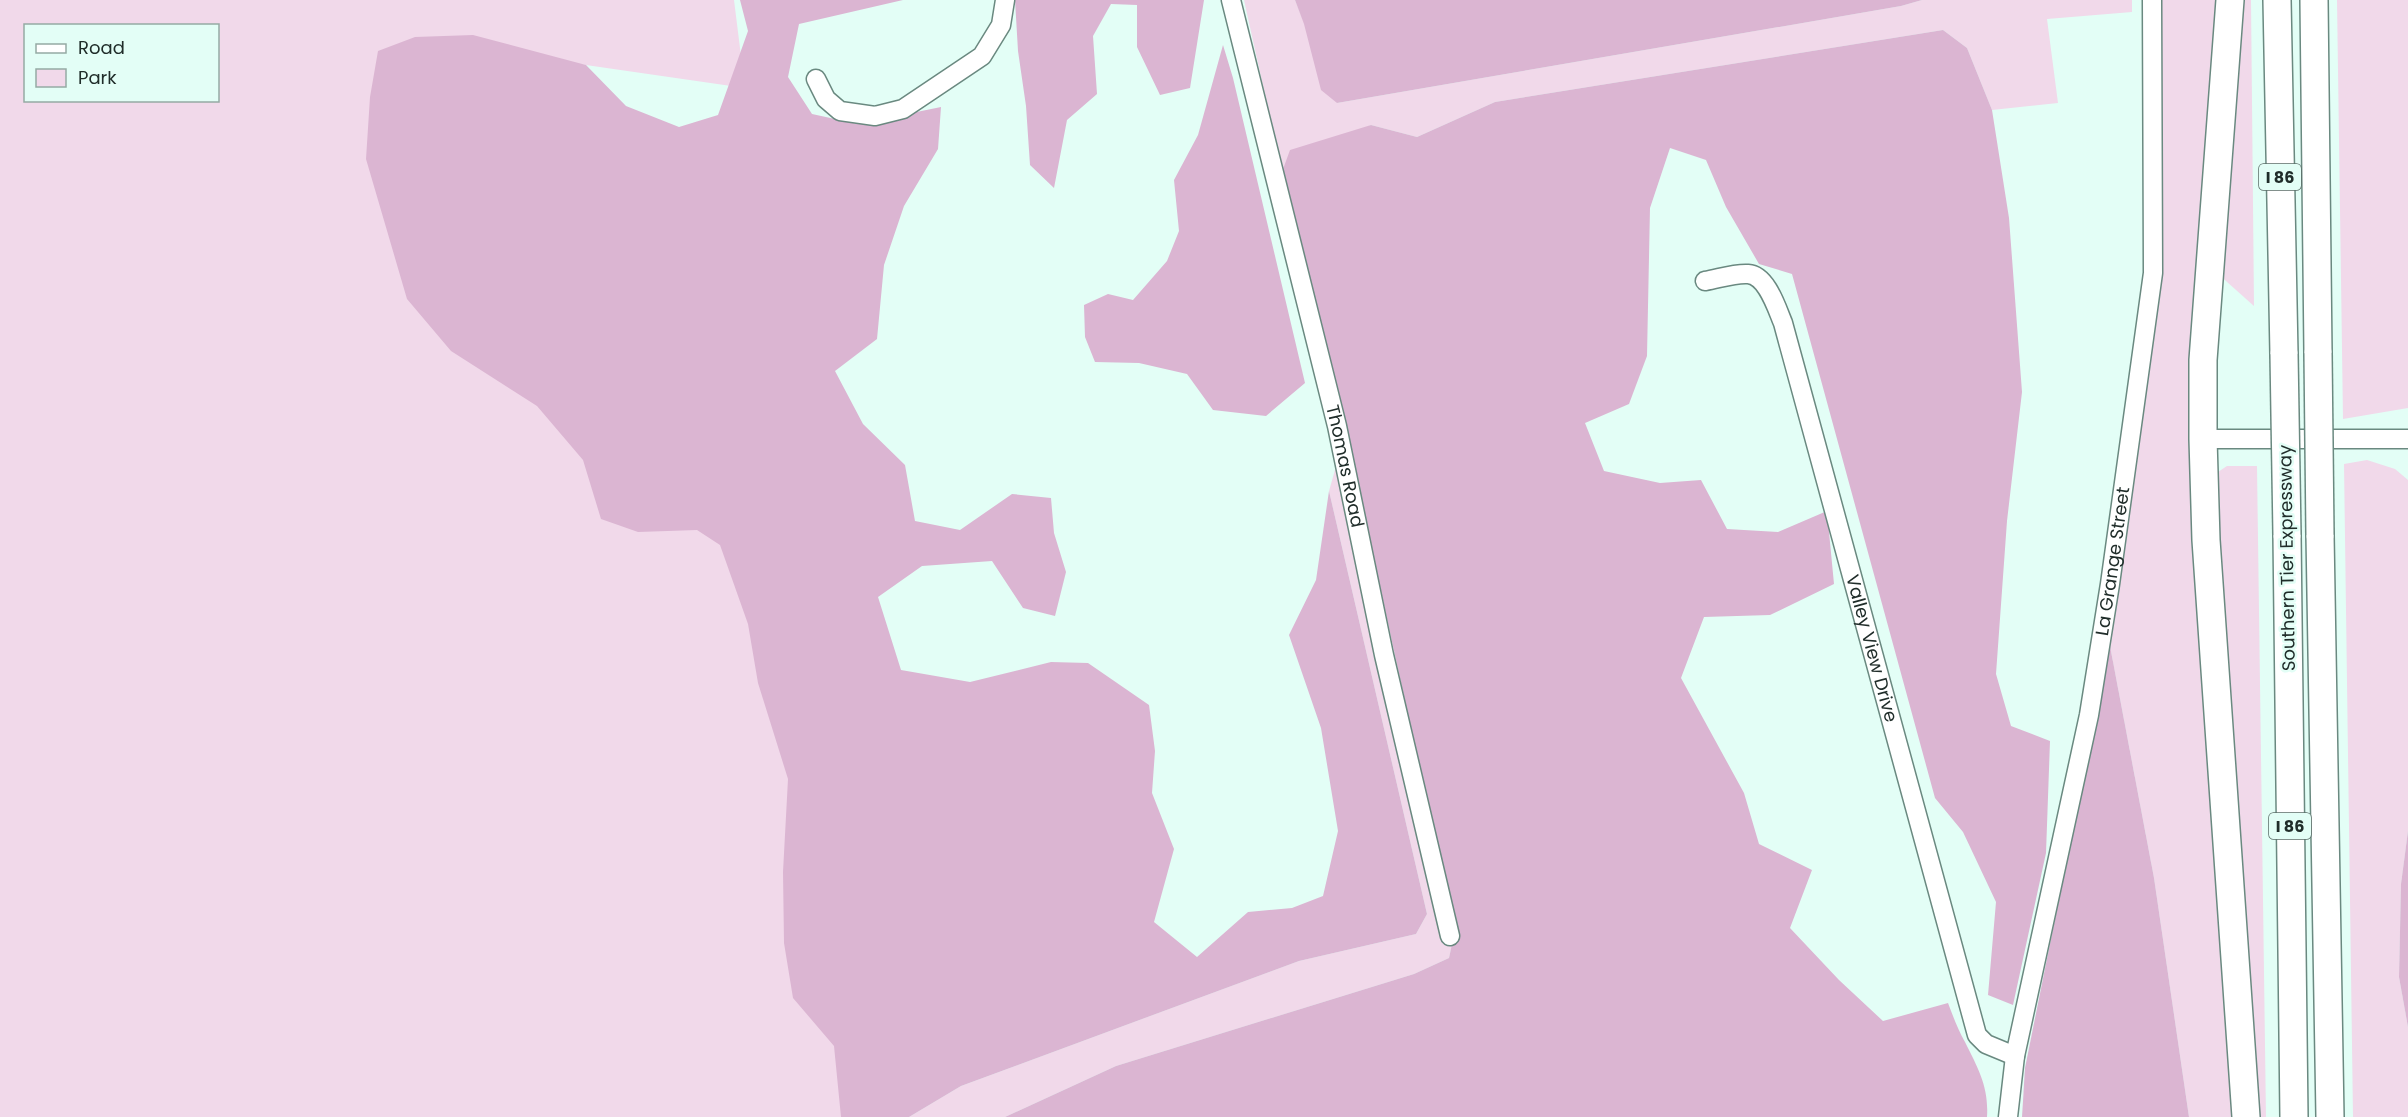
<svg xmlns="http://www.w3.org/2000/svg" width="2408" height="1117" viewBox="0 0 2408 1117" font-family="Poppins,sans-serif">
<rect width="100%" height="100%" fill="#e3fef6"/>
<!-- green -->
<g fill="#f1d9ea" fill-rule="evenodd">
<path d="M0 0H734L745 88 461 47 721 506 873 1117H0ZM26 26H218V100H26Z"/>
<path d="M1244 0H1295L1337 103 1901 6 1922 0H2132V12L2047 19 2058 103 1992 110 1967 48 1943 30 1495 102 1417 137 1371 125 1282 172Z"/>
<path d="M2159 0H2219L2192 328 2190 503 2233 1117H2189L2154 878 2110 646 2162 251Z"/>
<path d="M2242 0H2251L2254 306 2217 273Z"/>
<path d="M2337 0H2408V408L2343 419Z"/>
<path d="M1346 431 1455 931 1449 958 1414 974 1116 1066 1005 1117H909L961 1086 1299 961 1416 934 1427 914 1329 491Z"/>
<path d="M2367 460 2395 469 2408 480V831L2401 884 2399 977 2408 1027V1117H2353L2344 464Z"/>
<path d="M2227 466H2257L2266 1117H2257L2215 485 2218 472Z"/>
</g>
<!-- forest -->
<g fill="#dbb5d2">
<path d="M740 0H903L799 24 788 77 812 114 858 124 941 107 938 149 904 206 884 265 877 339 835 371 863 424 905 465 915 521 960 530 1012 494 1051 498 1054 533 1066 572 1055 616 1023 608 992 561 922 566 878 597 901 670 970 682 1051 662 1088 663 1149 705 1155 751 1152 793 1174 849 1154 922 1197 957 1248 912 1292 908 1323 896 1338 831 1321 728 1289 635 1316 580 1329 491 1427 914 1416 934 1299 961 961 1086 909 1117H841L834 1046 793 998 784 943 783 872 788 779 758 683 748 624 720 545 697 530 638 532 601 519 583 460 537 406 451 351 407 299 366 159 370 97 378 51 415 37 473 35 586 65 626 106 679 127 718 115 748 31Z"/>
<path d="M1015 0H1204L1190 88 1160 95 1137 47V5L1111 4 1093 36 1097 94 1067 120 1054 188 1030 165 1026 106 1018 51Z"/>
<path d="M1295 0H1922L1901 6 1337 103 1321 90 1304 24Z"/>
<path d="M1943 30 1967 48 1992 110 2009 218 2022 392 2007 521 1996 674 2011 726 2050 741 2046 853 2013 1005 1988 995 1996 902 1963 832 1935 798 1792 274 1759 264 1726 207 1706 160 1670 148 1650 208 1647 356 1629 404 1585 423 1604 471 1660 483 1701 480 1727 529 1778 532 1827 511 1834 584 1770 615 1704 617 1681 678 1744 793 1759 844 1812 870 1790 928 1839 980 1883 1021 1948 1003C1953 1016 1958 1030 1965 1042 1978 1068 1989 1087 1987 1117H1005L1116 1066 1414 974 1449 958 1455 930 1346 431 1282 172 1290 150 1371 125 1417 137 1495 102Z"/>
<path d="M1223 45 1233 78 1305 383 1266 416 1213 410 1187 374 1139 363 1095 362 1085 337 1084 305 1108 294 1133 300 1167 261 1179 231 1174 180 1198 135Z"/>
<path d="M2110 646 2154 878 2189 1117H2022L2025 1068Z"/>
<path d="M2408 831V1027L2399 977 2401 884Z"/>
</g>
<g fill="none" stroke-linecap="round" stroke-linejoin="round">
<defs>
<g id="minor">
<path id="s1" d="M1231 0 1337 426 1384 655 1450 936"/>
<path d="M816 79 826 99 840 111 875 116 903 109 982 56 1001 25 1005 0"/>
<path id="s2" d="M1705 281C1718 279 1734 273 1748 274 1767 275 1777 309 1783 323L1977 1035 1986 1044 2015 1056"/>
<path d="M2203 439H2408"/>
<path id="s3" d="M2008 1117 2015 1056 2089 715 2110 584 2153 273 2152 0"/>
</g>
<g id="highway">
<path d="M2230 0 2203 360V439L2206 540 2246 1117"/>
<path d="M2277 0 2284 354"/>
<path d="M2314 0 2318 353"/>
<path d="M2287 535 2294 1117"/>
<path d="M2320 535 2330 1117"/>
</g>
</defs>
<!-- minor casing -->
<use href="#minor" stroke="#6a8980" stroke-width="21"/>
<!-- highway casing -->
<use href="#highway" stroke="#6a8980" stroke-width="30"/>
<!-- minor -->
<use href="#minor" stroke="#fff" stroke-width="18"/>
<!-- highway -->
<use href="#highway" stroke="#fff" stroke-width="27"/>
<defs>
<g id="highway-bridge">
<path d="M2318 353 2320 535"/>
<path d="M2284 354 2287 535"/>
</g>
</defs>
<!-- highway-bridge casing -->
<use href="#highway-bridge" stroke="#6a8980" stroke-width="30" stroke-linecap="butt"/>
<!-- highway-bridge -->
<use href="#highway-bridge" stroke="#fff" stroke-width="27"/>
</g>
<g text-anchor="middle" stroke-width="5" stroke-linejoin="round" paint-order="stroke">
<!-- shield labels -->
<g fill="#e3fef6" stroke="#5a6c67" stroke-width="1.5">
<rect x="2259" y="164" width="42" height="26" rx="4.5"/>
<rect x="2269" y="813" width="42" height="26" rx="4.5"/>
</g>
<g font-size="16" font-weight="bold" fill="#202d2a">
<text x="2280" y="183">I 86</text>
<text x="2290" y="832">I 86</text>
</g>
<!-- street labels -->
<g font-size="18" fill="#202d2a" stroke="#e3fef6">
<text dy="6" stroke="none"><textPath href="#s1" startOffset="480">Thomas Road</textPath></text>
<text transform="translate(2287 558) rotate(-91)" y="6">Southern Tier Expressway</text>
<text dy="6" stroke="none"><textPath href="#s3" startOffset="566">La Grange Street</textPath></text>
<text dy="6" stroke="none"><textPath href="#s2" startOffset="444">Valley View Drive</textPath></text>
</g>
</g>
<!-- legend -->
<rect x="24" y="24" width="195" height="78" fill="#e3fef6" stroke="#95aaa4" stroke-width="1.5"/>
<rect x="36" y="44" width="30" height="9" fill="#ffffff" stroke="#95aaa4" stroke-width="1.5"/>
<text x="78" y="54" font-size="18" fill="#202d2a">Road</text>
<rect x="36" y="69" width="30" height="18" fill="#f1d9ea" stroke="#95aaa4" stroke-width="1.5"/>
<text x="78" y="84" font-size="18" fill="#202d2a">Park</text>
</svg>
